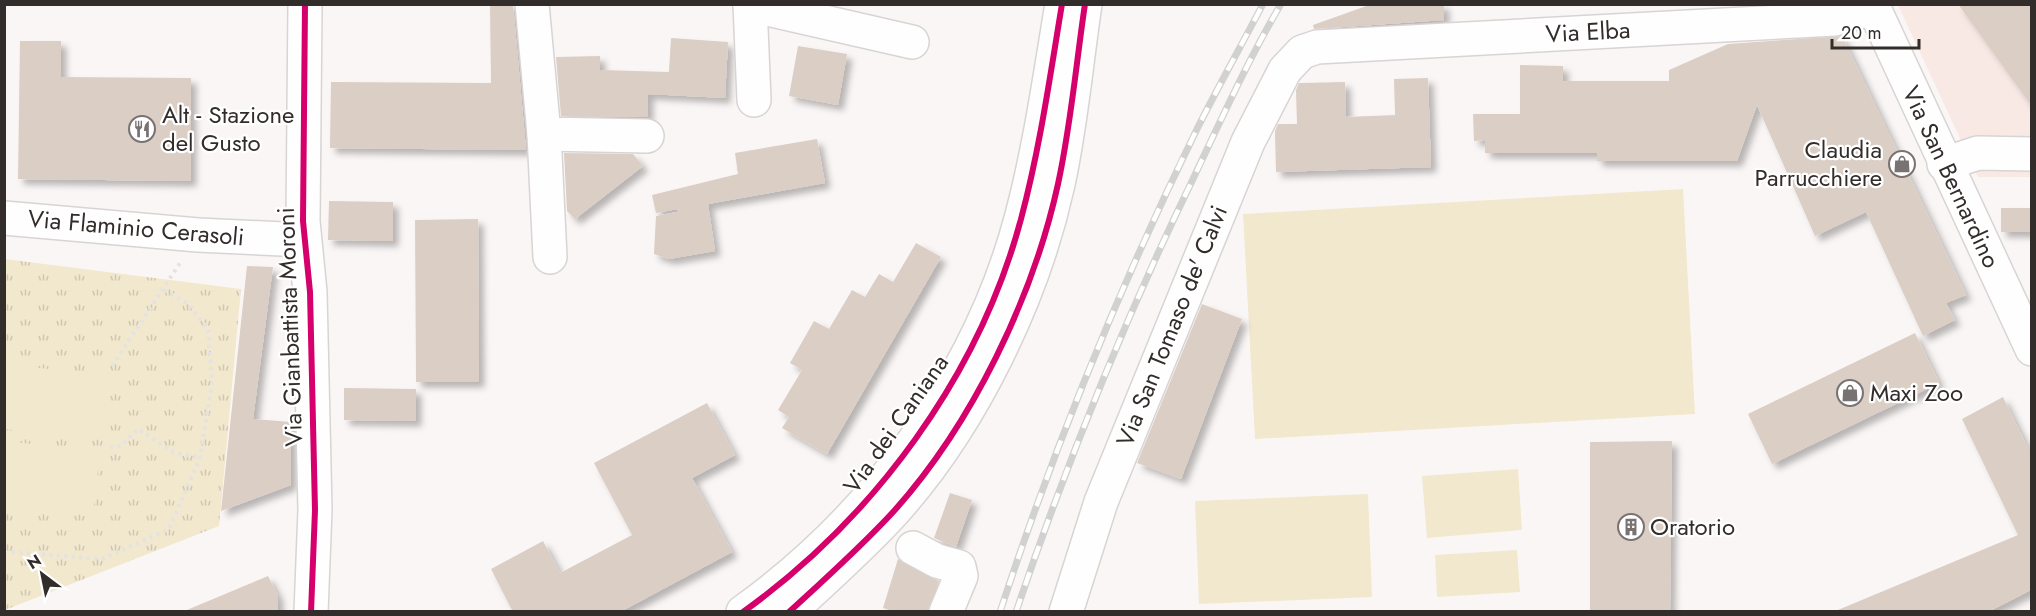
<svg xmlns="http://www.w3.org/2000/svg" width="2036" height="616" viewBox="0 0 2036 616" font-family="Jost,sans-serif">
<defs>
<pattern id="grass-tufts" width="24" height="20" patternUnits="userSpaceOnUse" patternTransform="scale(1.5)"><rect width="24" height="20" fill="#f2e8ce"/><path d="M3 7l-1-3M5 7V3M7 7l1-3M15 17l-1-3M17 17v-4M19 17l1-3" fill="none" stroke="#d0c7b1"/></pattern>
<filter id="shadow"><feDropShadow dx="5.5" dy="5.5" stdDeviation="3" flood-color="#0004"/></filter>
</defs>
<rect width="100%" height="100%" fill="#fbf6f6"/>
<!-- built -->
<path fill="#f8e9e5" d="M1898 5H2031V177H1978Z"/>
<!-- grass -->
<path fill="url(#grass-tufts)" d="M5 259 241 289 219 526 5 610Z"/>
<!-- garden -->
<g fill="#f2e8ce">
<path d="M1683 189 1695 414 1255 439 1243 214Z"/>
<path d="M5 364 110 376 102 440 5 429Z"/>
<path d="M5 441 100 452 93 516 5 506Z"/>
<path d="M1518 469 1522 530 1427 538 1422 476Z"/>
<path d="M1368 494 1372 597 1199 604 1195 501Z"/>
<path d="M1517 550 1520 592 1437 597 1435 555Z"/>
</g>
<!-- building -->
<g fill="#dbcec4" filter="url(#shadow)">
<path d="M490 4H513L526 150 330 148 331 82 491 83Z"/>
<path d="M1372 4H1444V20L1314 29 1313 25Z"/>
<path d="M1958 4H2031V105Z"/>
<path d="M1842 36 1966 295 1946 303 1955 320 1923 336 1866 212 1815 236 1757 105 1737 161H1597V153H1485V140L1474 141 1473 114H1520V65L1563 66V81H1669V70L1728 44Z"/>
<path d="M671 38 728 42 725 98 648 94V117L561 116 556 57 600 56V70L669 72Z"/>
<path d="M20 41H61V77L191 78V181L18 179Z"/>
<path d="M798 46 847 54 838 105 789 96Z"/>
<path d="M1428 78 1431 167 1276 172 1275 131 1278 124H1297L1296 90 1299 83 1345 82 1346 117 1395 115 1394 79Z"/>
<path d="M817 139 825 183 708 204 715 251 669 259 654 254 656 216 677 212V209L656 213 652 195 738 174 735 153Z"/>
<path d="M564 153 633 154 643 166 575 219 567 211Z"/>
<path d="M329 201 393 202V241L328 240Z"/>
<rect x="2001" y="208" width="30" height="24"/>
<path d="M478 219 479 382H416L415 220Z"/>
<path d="M916 243 941 257 827 454 782 428 789 417 778 410 802 370 790 363 814 321 829 329 852 290 865 297 879 274 893 282Z"/>
<path d="M247 266 273 267 253 419 291 422V485L221 511Z"/>
<path d="M1202 304 1242 319 1181 479 1137 463Z"/>
<path d="M1915 333 1939 383 1772 464 1748 414Z"/>
<path d="M344 388 416 389V421L344 420Z"/>
<path d="M2003 397 2031 455V590L1988 612H1833L2018 535 1962 419Z"/>
<path d="M707 403 735 455 692 478 732 552 620 612H513L491 569 543 541 560 573 632 535 594 463Z"/>
<path d="M1672 441 1670 612H1590V442Z"/>
<path d="M950 493 972 500 956 547 934 538Z"/>
<path d="M898 559 939 581 928 612H895L883 608Z"/>
<path d="M268 576 278 596V612H182Z"/>
</g>
<g fill="none" stroke-linecap="round" stroke-linejoin="round">
<defs>
<g id="minor">
<path d="M305 4 303 221 310 292 315 510 311 612"/>
<path d="M532 4 544 134 647 136"/>
<path d="M750 4 754 100"/>
<path d="M750 5 912 42"/>
<path d="M544 134 550 257"/>
<path d="M1944 164 1978 153 2032 154"/>
<path d="M4 218 198 235 304 240"/>
<path d="M913 548 937 561 959 567 961 576 946 612"/>
<path d="M1066 612 1101 502 1248 142 1285 70 1302 52 1317 47 1835 19 1873 8"/>
</g>
<g id="major">
<path d="M1872 4 2032 349"/>
<path d="M743 612C874 518 979 376 1021 219 1040 148 1050 76 1062 4"/>
<path d="M789 612C825 579 861 547 894 511 972 424 1033 298 1058 184 1071 125 1076 64 1085 4"/>
</g>
</defs>
<!-- minor casing -->
<use href="#minor" stroke="#d8d4d3" stroke-width="36"/>
<!-- major casing -->
<use href="#major" stroke="#d8d4d3" stroke-width="36"/>
<!-- path -->
<g stroke="#e4e2e2" stroke-width="4" stroke-dasharray="3 4.5" stroke-linecap="butt">
<path d="M112 366 180 263"/>
<path d="M110 447 121 446 138 429 173 452 200 458"/>
<path d="M12 552 102 559 169 529 200 458 212 383 208 329 187 303 162 289"/>
</g>
<!-- minor -->
<use href="#minor" stroke="#fefefe" stroke-width="33"/>
<!-- major -->
<use href="#major" stroke="#fefefe" stroke-width="33"/>
<defs>
<g id="rail">
<path d="M1000 612C1054 447 1121 284 1197 129 1218 87 1241 46 1263 4"/>
<path d="M1016 612C1066 464 1125 319 1193 179 1221 120 1248 60 1281 4"/>
</g>
</defs>
<!-- rail casing -->
<use href="#rail" stroke="#d2d1d1" stroke-width="7"/>
<!-- rail -->
<use href="#rail" stroke="#fff" stroke-width="4.5" stroke-dasharray="14" stroke-linecap="butt"/>
<defs>
<g id="cycleway">
<path d="M305 4 303 221 310 292 315 510 311 612"/>
<path d="M743 612C874 518 979 376 1021 219 1040 148 1050 76 1062 4"/>
<path d="M789 612C825 579 861 547 894 511 972 424 1033 298 1058 184 1071 125 1076 64 1085 4"/>
</g>
</defs>
<!-- cycleway casing -->
<use href="#cycleway" stroke="#fff" stroke-width="10"/>
<!-- cycleway -->
<use href="#cycleway" stroke="#d6006c" stroke-width="6"/>
</g>
<!-- icons -->
<defs>
<symbol id="restaurant-ring" viewBox="-11 -11 22 22"><circle r="9.5" fill="#fff" stroke="#787372" stroke-width="1.5"/><path d="M-5-6h1v4h1v-4h1v4h1v-4h1v5L-1.5 .5V6h-2V.5L-5-1ZM5-6V6H3V1.5H1.5Q1.5-4 5-6Z" fill="#787372"/></symbol>
<symbol id="shop-ring" viewBox="-11 -11 22 22"><circle r="9.5" fill="#fff" stroke="#787372" stroke-width="1.5"/><path d="M-5-2.5h2.3a2.7 3.5 0 0 1 5.4 0H5L5.5 6h-11ZM-1.5-2.5h3a1.5 2.3 0 0 0-3 0Z" fill="#787372"/></symbol>
<symbol id="building-ring" viewBox="-11 -11 22 22"><circle r="9.5" fill="#fff" stroke="#787372" stroke-width="1.5"/><path d="M-4-6H4V6H1V3H-1V6H-4ZM-2.5-4.3h1.7v1.8h-1.7ZM.8-4.3h1.7v1.8H.8ZM-2.5-1h1.7V.8h-1.7ZM.8-1h1.7V.8H.8Z" fill="#787372"/></symbol>
</defs>
<g fill-rule="evenodd">
<use href="#restaurant-ring" x="127" y="114" width="30" height="30"/>
<use href="#shop-ring" x="1887" y="149" width="30" height="30"/>
<use href="#shop-ring" x="1835" y="378" width="30" height="30"/>
<use href="#building-ring" x="1616" y="512" width="30" height="30"/>
</g>
<g text-anchor="middle" stroke-width="4.5" stroke-linejoin="round" paint-order="stroke">
<!-- street labels -->
<g font-size="24" fill="#322d2b" stroke="#fff">
<text transform="translate(1588 32) rotate(-3)" y="8">Via Elba</text>
<text transform="translate(1951 177) rotate(65)" y="8">Via San Bernardino</text>
<text transform="translate(136 228) rotate(5)" y="8">Via Flaminio Cerasoli</text>
<text transform="translate(1172 326) rotate(-68)" y="8">Via San Tomaso de' Calvi</text>
<text transform="translate(290 327) rotate(-92)" y="8">Via Gianbattista Moroni</text>
<text transform="translate(896 424) rotate(-55)" y="8">Via dei Caniana</text>
</g>
<!-- poi labels -->
<g font-size="24" fill="#322d2b" stroke="#fff" text-anchor="start">
<text x="162" y="123">Alt - Stazione<tspan x="162" dy="28">del Gusto</tspan></text>
<text x="1882" y="158" text-anchor="end">Claudia<tspan x="1882" dy="28">Parrucchiere</tspan></text>
<text x="1870" y="401">Maxi Zoo</text>
<text x="1650" y="535">Oratorio</text>
</g>
</g>
<!-- border -->
<rect width="2036" height="616" fill="none" stroke="#322d2b" stroke-width="12"/>
<!-- north arrow -->
<g transform="translate(42 574) rotate(328)" stroke="#ffffff" stroke-width="4.5" paint-order="stroke">
<path d="M0-4.5L10 22L0 15L-10 22Z" fill="#322d2b"/>
<text y="-9" font-size="16" font-weight="bold" text-anchor="middle" fill="#322d2b">N</text>
</g>
<!-- scale -->
<path d="M1832 39v9h87v-9" fill="none" stroke="#322d2b" stroke-width="3"/>
<text x="1841" y="39" font-size="18" fill="#322d2b" stroke="#ffffff" stroke-width="4.5" paint-order="stroke">20 m</text>
</svg>
